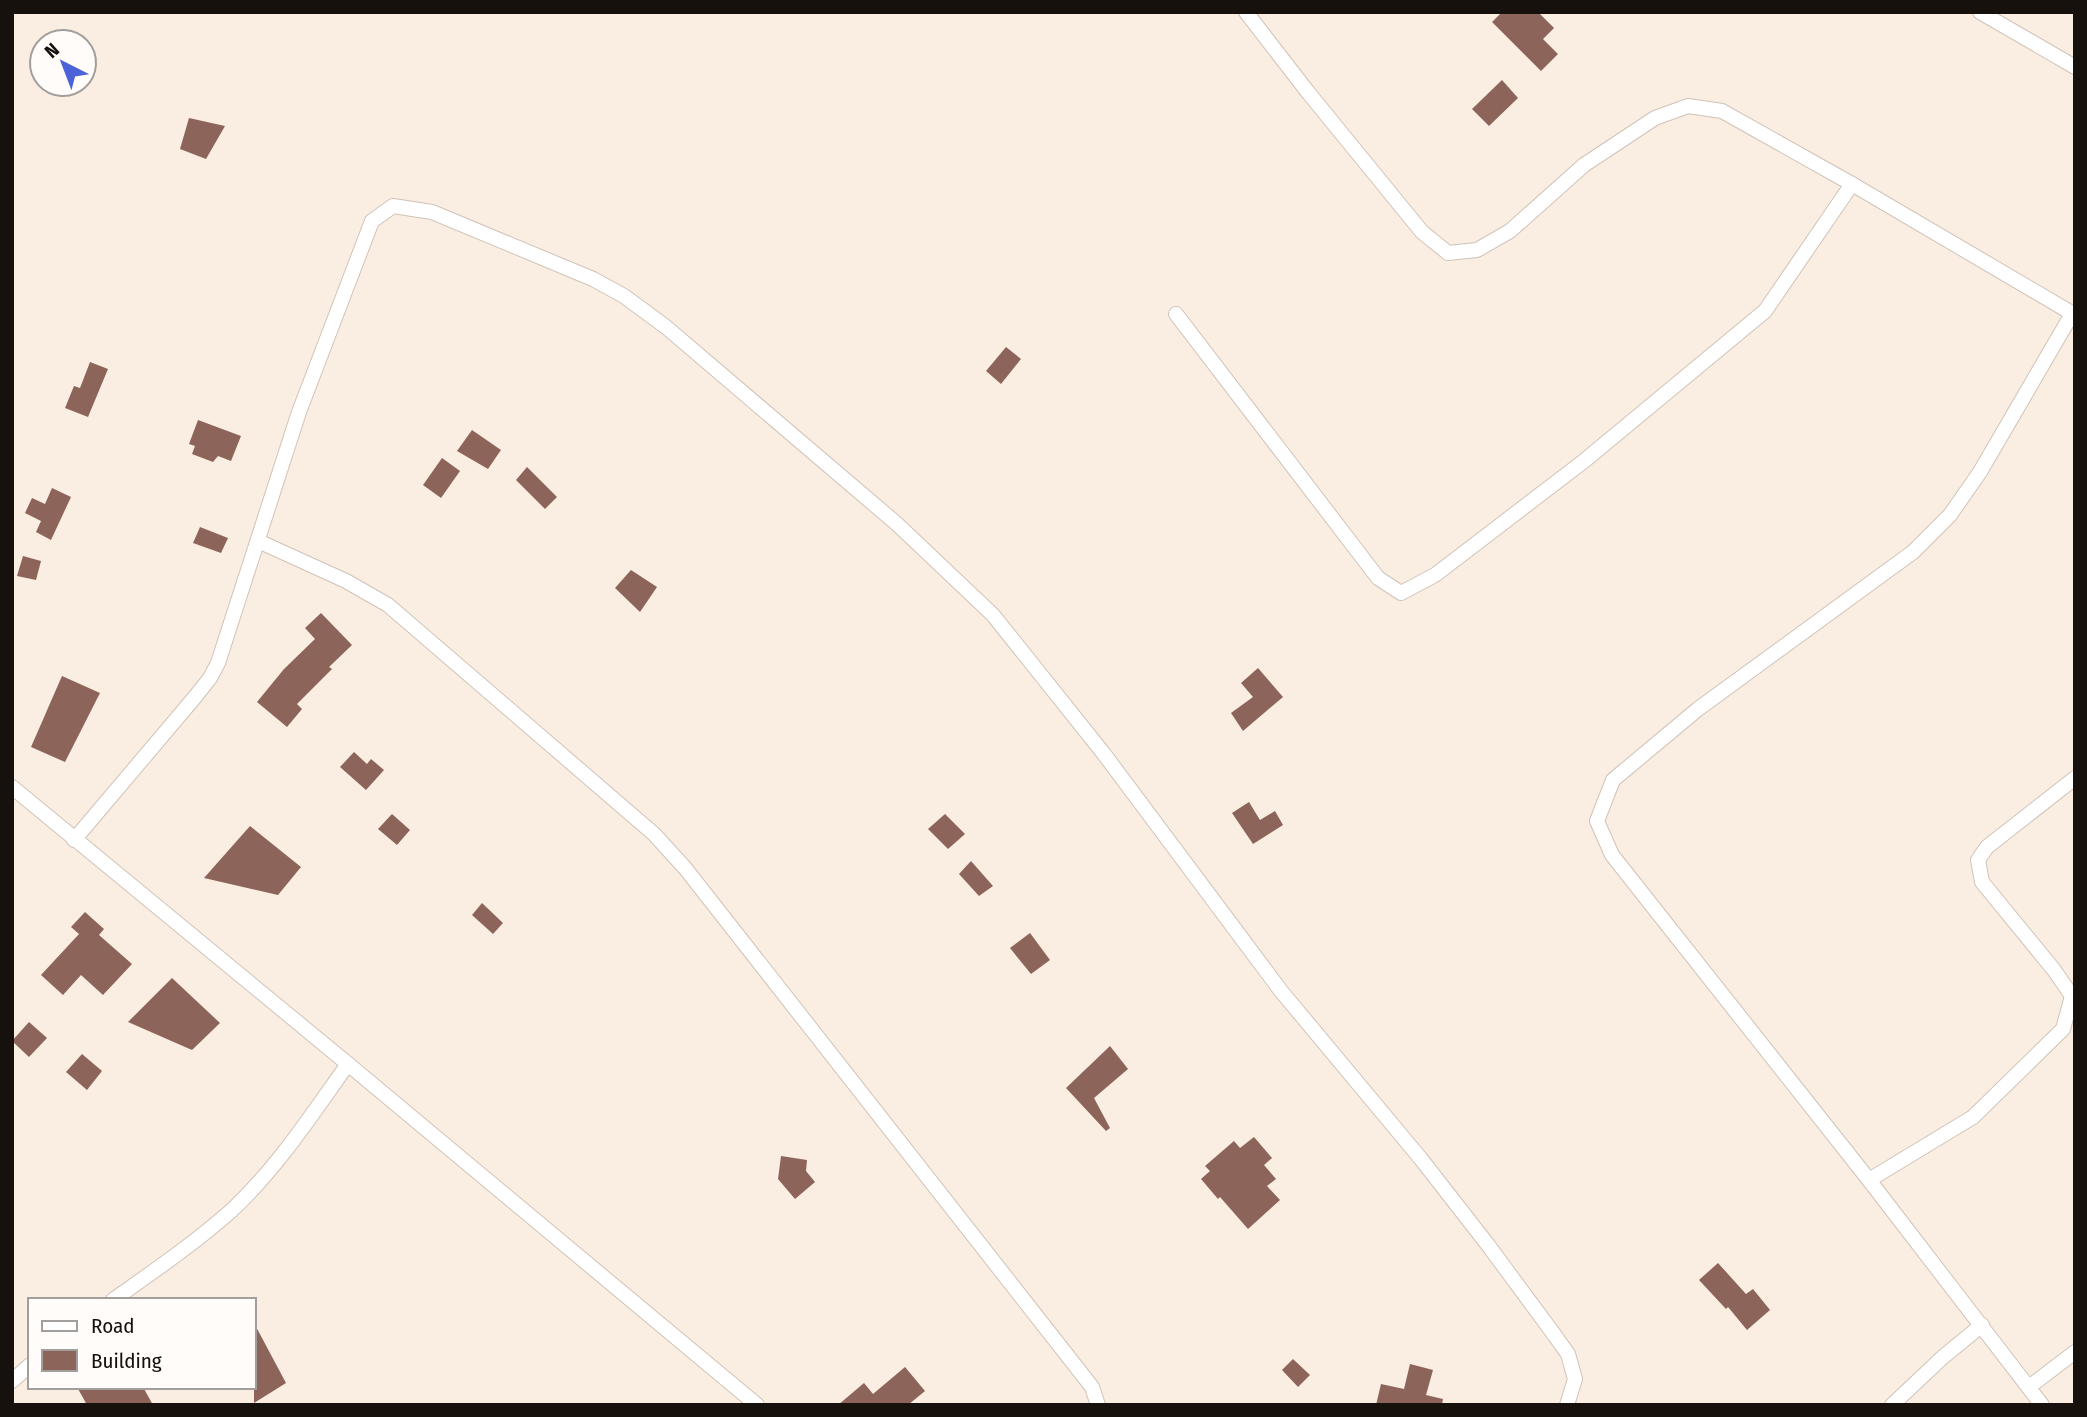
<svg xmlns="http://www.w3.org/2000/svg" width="2087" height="1417" viewBox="0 0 2087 1417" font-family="'Fira Sans Condensed',sans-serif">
<rect width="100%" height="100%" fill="#faede1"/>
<!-- building -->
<g fill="#8d645a">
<path d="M1502 12H1538L1554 28 1543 39 1558 54 1541 71 1492 22Z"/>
<path d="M1502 80 1518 98 1489 126 1472 109Z"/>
<path d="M189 118 225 126 206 159 180 149Z"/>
<path d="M1006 347 1021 359 1001 384 986 371Z"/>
<path d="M90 362 108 369 88 417 65 408 74 386 80 388Z"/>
<path d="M198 420 241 436 231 461 218 456 213 462 192 454 195 446 189 444Z"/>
<path d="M472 430 501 450 488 469 457 451Z"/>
<path d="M442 458 460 471 441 498 423 485Z"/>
<path d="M527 467 557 497 545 509 516 480Z"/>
<path d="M52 488 71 497 51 540 36 532 41 521 25 513 32 498 45 504Z"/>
<path d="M200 527 228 538 221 553 193 543Z"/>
<path d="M23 556 41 561 36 580 17 576Z"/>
<path d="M631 570 657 587 640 612 615 588Z"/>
<path d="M321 613 352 645 329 667 332 669 297 704 302 709 287 727 257 702 284 669 315 639 305 628Z"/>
<path d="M1258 668 1283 697 1243 731 1231 713 1253 697 1241 683Z"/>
<path d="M62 676 100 693 65 762 31 747Z"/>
<path d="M354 752 367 764 371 759 384 770 366 790 340 767Z"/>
<path d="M1249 802 1260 820 1275 811 1283 825 1253 844 1232 813Z"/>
<path d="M392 814 410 830 397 845 378 829Z"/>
<path d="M945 814 965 834 948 849 928 829Z"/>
<path d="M250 826 301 867 278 895 204 878Z"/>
<path d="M971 861 993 886 979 896 959 874Z"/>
<path d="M482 903 503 923 493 934 472 915Z"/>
<path d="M85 912 104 929 99 935 132 964 103 995 81 975 63 995 41 975 79 934 71 927Z"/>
<path d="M1030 933 1050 960 1031 974 1010 948Z"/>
<path d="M172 978 220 1023 192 1050 128 1022Z"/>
<path d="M29 1022 47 1038 29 1057 12 1041Z"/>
<path d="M1110 1046 1128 1069 1094 1098 1110 1128 1106 1131 1066 1088Z"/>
<path d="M82 1054 102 1071 87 1090 66 1072Z"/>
<path d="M1254 1137 1272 1158 1264 1165 1276 1179 1267 1186 1280 1200 1248 1229 1220 1197 1218 1199 1201 1179 1210 1171 1205 1166 1234 1141 1240 1148Z"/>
<path d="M781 1156 807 1160 806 1171 815 1182 795 1199 778 1179Z"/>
<path d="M1718 1263 1746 1294 1753 1289 1770 1310 1747 1330 1728 1307 1726 1309 1699 1280Z"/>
<path d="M254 1323 286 1383 254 1403Z"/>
<path d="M1293 1359 1310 1375 1298 1387 1282 1370Z"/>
<path d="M1410 1364 1433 1370 1426 1395 1443 1399 1442 1405H1376L1381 1384 1404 1389Z"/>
<path d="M905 1367 925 1391 908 1405H838L864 1383 873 1394Z"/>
<path d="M77 1387H143L153 1405H87Z"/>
</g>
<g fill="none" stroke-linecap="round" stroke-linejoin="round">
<defs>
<g id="street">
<path d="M1246 12 1307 91 1422 232 1448 253 1477 250 1510 231 1584 165 1655 118 1688 106 1722 111 1852 184 2075 315"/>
<path d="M1980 12 2075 67"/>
<path d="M1176 314 1378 578 1401 593 1435 575 1584 461 1765 311 1852 184"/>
<path d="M258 541 346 581 388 605 654 834 685 868 1092 1387 1098 1405"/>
<path d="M12 787 348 1064 757 1405"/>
<path d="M74 840 195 697 210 678 218 663 299 412 372 221 393 206 432 212 593 279 624 296 666 327 897 524 993 615 1104 754 1281 991 1421 1159 1488 1245 1553 1333 1568 1354 1575 1379 1567 1405"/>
<path d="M1869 1180 1973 1117 2063 1029 2072 996 2054 970 1982 882 1978 860 1987 847 2075 778"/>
<path d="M113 1300C154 1271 195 1243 232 1210 278 1167 312 1114 348 1064"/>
<path d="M12 1381 30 1365"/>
<path d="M2029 1387 2075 1352"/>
<path d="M1892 1405 1943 1357 1982 1325"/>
<path d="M2042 1405 1869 1180 1612 855 1597 821 1613 780 1698 709 1913 552 1950 515 1980 472 2072 314"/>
</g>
</defs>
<!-- street casing -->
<use href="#street" stroke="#d0c3b8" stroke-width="16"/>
<!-- street -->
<use href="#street" stroke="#fff" stroke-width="14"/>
</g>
<!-- border -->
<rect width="2087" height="1417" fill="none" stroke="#16110d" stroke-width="28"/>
<!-- legend -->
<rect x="28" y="1298" width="228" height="91" fill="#fffcfa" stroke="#a29e9b" stroke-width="2"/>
<rect x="42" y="1321" width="35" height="10" fill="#ffffff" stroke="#a29e9b" stroke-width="2"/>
<text x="91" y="1333" font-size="21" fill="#16110d">Road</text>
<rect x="42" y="1350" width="35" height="21" fill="#8d645a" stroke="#a29e9b" stroke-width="2"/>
<text x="91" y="1368" font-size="21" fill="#16110d">Building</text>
<!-- north arrow -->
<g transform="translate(63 63) rotate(318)"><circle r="33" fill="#fffcfa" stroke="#a29e9b" stroke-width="2"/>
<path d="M0-5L12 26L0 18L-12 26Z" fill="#4c63d8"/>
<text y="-10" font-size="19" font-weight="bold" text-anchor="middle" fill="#16110d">N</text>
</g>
</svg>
